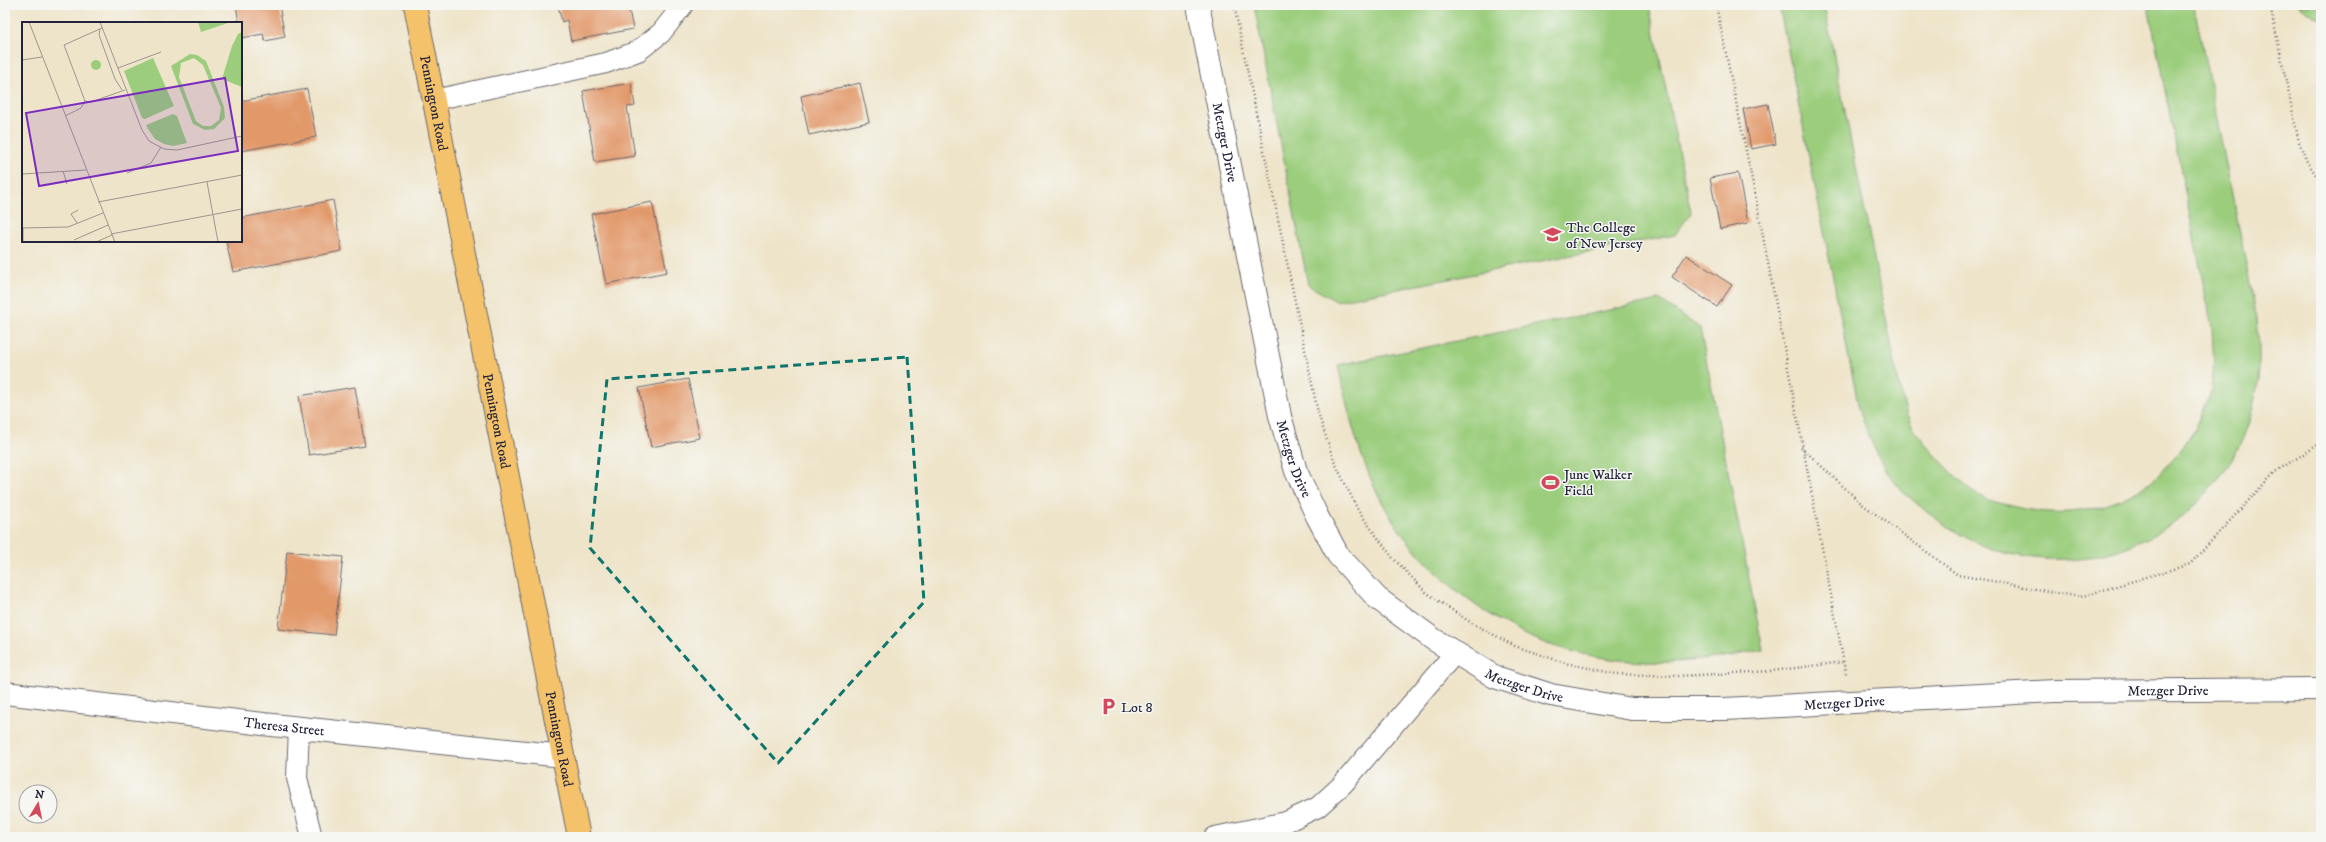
<svg xmlns="http://www.w3.org/2000/svg" width="2326" height="842" viewBox="0 0 2326 842" font-family="'IM FELL DW Pica',serif">
<rect width="100%" height="100%" fill="#f6f6f2"/>
<filter id="ink" filterUnits="userSpaceOnUse"><feTurbulence type="fractalNoise" baseFrequency=".025" numOctaves="2"/><feDisplacementMap in="SourceGraphic" scale="8" xChannelSelector="R" yChannelSelector="G"/><feConvolveMatrix kernelMatrix="1 2 1 2 8 2 1 2 1" color-interpolation-filters="sRGB"/></filter>
<filter id="wash" filterUnits="userSpaceOnUse"><feTurbulence type="fractalNoise" baseFrequency=".012" numOctaves="4" result="noise"/><feDisplacementMap in="SourceGraphic" scale="16" xChannelSelector="R" yChannelSelector="G"/><feGaussianBlur stdDeviation="0.9" result="paint"/><feColorMatrix in="noise" values="0 0 0 0 0 0 0 0 0 0 0 0 0 0 0 0 0 1.4 0 .05"/><feComposite in="paint" operator="in"/></filter>
<g filter="url(#wash)">
<rect width="100%" height="100%" fill="#eee4c9"/>
<!-- green -->
<g fill="#9bcd7d" stroke="#5e785c">
<path d="M1254 5H1649L1691 213 1675 235 1336 301 1308 285Z"/>
<path d="M1779 5H1824L1899 385C1903 399 1906 417 1914 429 1923 443 1967 491 1981 497 1989 501 1999 503 2008 505 2089 528 2163 496 2199 419 2202 412 2207 405 2209 397 2216 376 2213 350 2212 328L2148 5H2194L2257 318C2258 334 2260 351 2259 368 2258 393 2249 430 2236 452 2187 539 2091 579 1995 550 1965 541 1925 513 1903 491 1882 472 1868 435 1859 409Z"/>
<path d="M2298 5H2321V20Z"/>
<path d="M1659 300 1700 328 1763 650C1725 657 1686 664 1647 662 1612 661 1573 654 1540 641 1479 617 1413 561 1382 502 1359 459 1348 412 1338 365Z"/>
</g>
<g id="blocks">
<!-- building -->
<g fill="#e2996b">
<path d="M236 5H279L285 37 265 41 263 34 242 38 241 23H239Z"/>
<path d="M564 5H628L633 29 571 41 567 20 562 22 558 6Z"/>
<path d="M631 83 635 106 627 107 635 156 595 162 583 91Z"/>
<path d="M860 83 869 122 809 135 801 96Z"/>
<path d="M307 89 316 137 241 151V101Z"/>
<path d="M1768 104 1776 144 1751 149 1743 109Z"/>
<path d="M1738 173 1748 223 1720 229 1710 178Z"/>
<path d="M333 200 342 251 233 272 226 241H241V218Z"/>
<path d="M652 202 667 272 606 284 591 214Z"/>
<path d="M1686 255 1732 285 1717 307 1672 277Z"/>
<path d="M688 379 700 438 651 447 639 388Z"/>
<path d="M355 387 365 446 309 455 299 396Z"/>
<path d="M287 551 343 557 334 635 278 629Z"/>
<path d="M904 833V837H886V836Z"/>
<path d="M938 834 939 837H929V836Z"/>
</g>
</g>
</g>
<g filter="url(#ink)">
<use href="#blocks" fill-opacity="0" stroke="#69666d" stroke-width="1"/>
<g fill="none" stroke-linecap="round" stroke-linejoin="round">
<defs>
<g id="lane">
<path d="M434 100 606 63 638 51 661 33 683 5"/>
<path d="M299 727 297 778 312 837"/>
<path d="M1215 837 1286 822 1318 807 1343 784 1455 653"/>
</g>
<g id="street">
<path id="s1" d="M1198 5 1280 416 1296 471 1317 516 1338 555 1377 598 1433 639 1495 677 1551 695 1632 709H1725L2054 691 2321 689"/>
<path id="s2" d="M5 693 263 724 563 756"/>
</g>
<g id="primary">
<path id="s3" d="M415 5 579 837"/>
</g>
</defs>
<!-- lane casing -->
<use href="#lane" stroke="#69666d" stroke-width="22"/>
<!-- street casing -->
<use href="#street" stroke="#69666d" stroke-width="24"/>
<!-- primary casing -->
<use href="#primary" stroke="#69666d" stroke-width="24"/>
<!-- path -->
<g stroke="#69666d" stroke-width="2.5" stroke-dasharray="1 3" stroke-linecap="butt">
<path d="M1234 5 1318 413 1334 461 1359 512 1392 557 1427 593 1470 622 1515 646 1565 663 1616 674 1679 676 1772 671 1843 662"/>
<path d="M1716 5 1755 194 1846 674"/>
<path d="M2270 5 2299 142 2307 162 2321 182"/>
<path d="M1801 447 1862 504 1958 575 2080 597 2190 564 2275 472 2321 443"/>
</g>
<!-- lane -->
<use href="#lane" stroke="#fff" stroke-width="20"/>
<!-- street -->
<use href="#street" stroke="#fff" stroke-width="22"/>
<!-- primary -->
<use href="#primary" stroke="#f3c26a" stroke-width="22"/>
</g>
</g>
<!-- marked area -->
<path fill="none" stroke="#0f766e" stroke-width="3" stroke-dasharray="8 5" stroke-linejoin="round" d="M907 357 924 602 778 763 590 548 607 379Z"/>
<!-- icons -->
<defs>
<symbol id="university-bare" viewBox="-9 -9 18 18"><path d="M0-5L7-2L0 1L-7-2ZM-4 1L0 2.5L4 1V4Q0 6-4 4Z" fill="#d1495b" stroke="#f6f6f2" stroke-width="2.5" paint-order="stroke"/></symbol>
<symbol id="stadium-bare" viewBox="-9 -9 18 18"><path d="M0-5a6.5 5 0 1 0 0 10a6.5 5 0 1 0 0-10ZM-3.5-1.8h7v3.6h-7Z" fill="#d1495b" stroke="#f6f6f2" stroke-width="2.5" paint-order="stroke"/></symbol>
<symbol id="parking-bare" viewBox="-9 -9 18 18"><path d="M-3.5-5.5H1a3.5 3.5 0 0 1 0 7H-1V5.5H-3.5ZM-1-3.4V-.6H.8a1.4 1.4 0 0 0 0-2.8Z" fill="#d1495b" stroke="#f6f6f2" stroke-width="2.5" paint-order="stroke"/></symbol>
</defs>
<g fill-rule="evenodd">
<use href="#university-bare" x="1540" y="222" width="25" height="25"/>
<use href="#stadium-bare" x="1538" y="470" width="25" height="25"/>
<use href="#parking-bare" x="1096" y="694" width="25" height="25"/>
</g>
<g text-anchor="middle" stroke-width="3" stroke-linejoin="round" paint-order="stroke">
<!-- street labels -->
<g font-size="14" fill="#22223b" stroke="#f6f6f2">
<text dy="5" stroke="none"><textPath href="#s3" startOffset="100">Pennington Road</textPath></text>
<text dy="5" stroke="none"><textPath href="#s1" startOffset="140">Metzger Drive</textPath></text>
<text dy="5" stroke="none"><textPath href="#s3" startOffset="424">Pennington Road</textPath></text>
<text dy="5" stroke="none"><textPath href="#s1" startOffset="464">Metzger Drive</textPath></text>
<text dy="5" stroke="none"><textPath href="#s1" startOffset="801">Metzger Drive</textPath></text>
<text dy="5" stroke="none"><textPath href="#s1" startOffset="1448">Metzger Drive</textPath></text>
<text dy="5" stroke="none"><textPath href="#s1" startOffset="1124">Metzger Drive</textPath></text>
<text dy="5" stroke="none"><textPath href="#s2" startOffset="281">Theresa Street</textPath></text>
<text dy="5" stroke="none"><textPath href="#s3" startOffset="748">Pennington Road</textPath></text>
</g>
<!-- poi labels -->
<g font-size="14" fill="#22223b" stroke="#f6f6f2" text-anchor="start">
<text x="1566" y="232">The College<tspan x="1566" dy="16">of New Jersey</tspan></text>
<text x="1564" y="479">June Walker<tspan x="1564" dy="16">Field</tspan></text>
<text x="1121" y="712">Lot 8</text>
</g>
</g>
<!-- overview -->
<g transform="translate(22 22)">
<rect width="220" height="220" fill="#eee4c9"/>
<path d="M176 0H209L179 10ZM220 10V65L200 57 210 24 216 12ZM168 32 175 33 184 39 202 85 203 96 192 107 183 108 171 102 149 44ZM172 36 181 43 199 86 197 98 189 104H181L174 99 157 55 159 41ZM131 36 152 84 123 97 120 96 102 49ZM69 43a5 5 0 1 1 10 0a5 5 0 1 1-10 0ZM151 92 155 94 165 121 151 124 142 122 133 117 126 107 124 103Z" fill="#9bcd7d" fill-rule="evenodd"/>
<path fill="none" stroke="#9c9690" stroke-width="1" d="M7 0 93 220M78 0 120 108 127 119 142 127 155 128 220 114M78 7 77 13 93 57 100 68M0 38 20 35M96 46 139 30M63 79 69 80 103 68M43 94 59 86 63 79 42 23 80 6M41 149 45 162M105 151 129 141 139 125M0 152 64 148M185 160 196 220M76 180 220 153M55 201 49 192 56 188M0 206 46 205 81 191M89 212 220 187M52 218 86 203M1 220V206M74 220 90 213"/>
<path fill="#7b2cbf" fill-opacity="0.15" stroke="#7b2cbf" stroke-width="2" d="M203 56 216 129 17 164 4 91Z"/>
<rect width="220" height="220" fill="none" stroke="#22223b" stroke-width="2"/>
</g>
<!-- margin -->
<rect width="2326" height="842" fill="none" stroke="#f6f6f2" stroke-width="20"/>
<!-- north arrow -->
<g transform="translate(38 804) rotate(10)"><circle r="19" fill="#f6f6f2" stroke="#a1a1a9"/>
<path d="M0-3L7 15L0 10L-7 15Z" fill="#d1495b"/>
<text y="-6" font-size="11" font-weight="bold" text-anchor="middle" fill="#22223b">N</text>
</g>
</svg>
